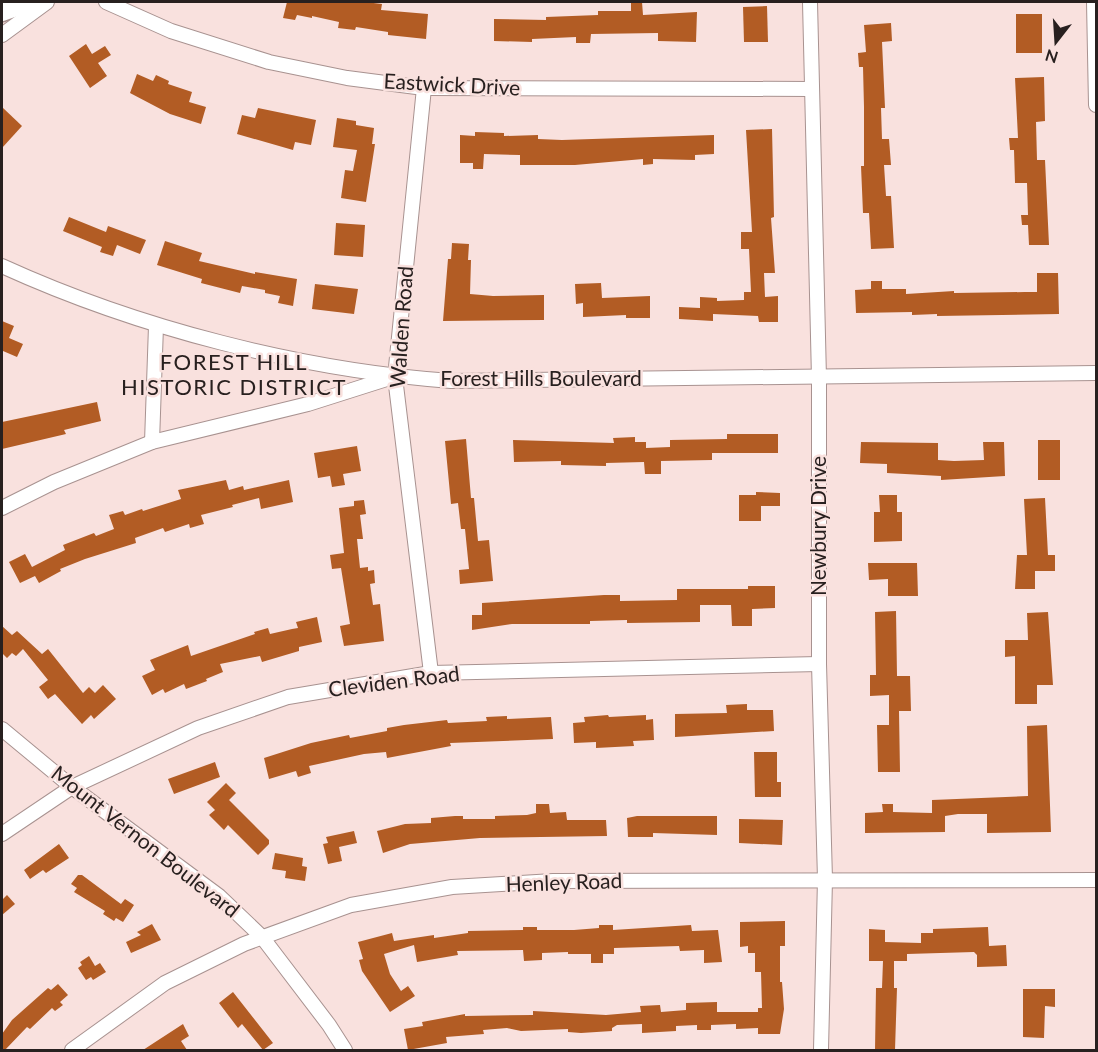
<svg xmlns="http://www.w3.org/2000/svg" width="1098" height="1052" viewBox="0 0 1098 1052" font-family="Lato,sans-serif">
<rect width="100%" height="100%" fill="#f9e1de"/>
<!-- building -->
<g fill="#b25c24">
<path d="M287 2H365L382 4 381 10 428 14 426 39 388 35V32L356 27 355 30 338 28 339 22 312 16V18L297 15 295 20 283 18Z"/>
<path d="M631 2H642L643 15 697 12 696 42 658 41V33L591 34 590 43H576V37L532 39V42L494 41V19L546 20V17L598 15V11H631Z"/>
<path d="M767 6 768 42H744L743 7Z"/>
<rect x="1016" y="14" width="26" height="39"/>
<path d="M891 23 892 41 882 42 885 108H881L882 139H889L891 165H884L886 196H891L894 248 871 249 869 213H863L861 166H864V107L863 67H859L858 53 866 52 864 25Z"/>
<path d="M86 44 92 54 105 46 111 55 98 63 107 76 90 88 69 56Z"/>
<path d="M137 74 153 81 156 75 169 81 168 84 192 92 189 102 206 107 201 124 170 114 130 93Z"/>
<path d="M1044 77 1045 121 1036 122 1037 160H1045L1049 245H1029L1028 225H1022L1021 215H1028L1027 183H1015L1014 150H1010L1009 138H1018L1015 78Z"/>
<path d="M2 107 22 126 2 148Z"/>
<path d="M258 108 316 120 311 145 295 142 293 150 237 134 242 115 255 118Z"/>
<path d="M337 118 356 121V125L374 128 372 144H375L366 202 341 198 345 170 353 171 357 150 333 147Z"/>
<path d="M772 129 774 217 771 218 775 273H764L765 297 778 296V322H759L758 316 713 314V321L679 319V307L700 308V297L717 298V301L744 300V292H751L749 249H741V232H752L746 130Z"/>
<path d="M475 132 504 133V136L538 135V139L562 140 714 135V154L695 155V160L653 159V164L643 165V159L575 165H520V155L484 154 483 169H473V163H460V135L475 136Z"/>
<path d="M69 217 106 232 108 226 146 240 140 254 117 245 113 256 100 252 102 247 63 231Z"/>
<path d="M336 223 365 225 363 257 334 255Z"/>
<path d="M165 241 202 253 199 261 255 274V272L297 279 293 306 278 303 280 296 265 293V290L242 286 240 293 201 283 202 279 157 265Z"/>
<path d="M452 243 469 244 468 260H471L470 294 493 296 544 295V320L443 321 448 259H451Z"/>
<path d="M1037 273H1058L1059 314 937 316V314L912 315V312L856 313 855 290 871 289V281H882V289H906V294L954 291V293L1025 292H1037Z"/>
<path d="M601 283 602 298 650 296V318H626V315L583 317V303L576 304 575 284Z"/>
<path d="M315 284 358 289 354 314 312 309Z"/>
<path d="M2 321 14 326 9 338 23 344 17 357 3 351 2 354Z"/>
<path d="M97 402 101 421 64 430 66 434 2 449V422Z"/>
<path d="M727 434H778V453H712V460L661 461V474H645L644 462 606 463V466L561 465V461L514 462 513 440 614 443 613 438 635 437V442H646V448L670 447V440L727 439Z"/>
<path d="M466 439 471 498H474L478 541 489 540 493 581 460 584 459 570 469 569 465 529H461L458 503 451 504 445 441Z"/>
<rect x="1038" y="440" width="22" height="40"/>
<path d="M861 442 938 443V460L954 461 984 460 983 442H1004L1005 476 941 480V476L887 473V464L860 463Z"/>
<path d="M357 446 361 471 343 474 345 485 332 487 330 476 318 478 314 453Z"/>
<path d="M226 480 229 490 243 486 244 490 289 480 293 502 261 509 259 498 232 505 233 507 201 515 204 524 190 528 189 524 165 532 163 528 135 538 136 543 85 559 60 569 61 571 39 583 35 576 20 583 9 562 25 554 32 567 65 550 63 545 94 533 96 536 114 529 109 515 123 511 125 515 142 509 143 511 181 499 178 490Z"/>
<path d="M756 492 780 493V506H761V521H739V495H756Z"/>
<path d="M879 495H897V512H902V541L874 542V512H880Z"/>
<path d="M1045 498 1048 555H1055V571H1035V589H1015L1017 555H1027L1024 499Z"/>
<path d="M364 500 366 514 360 515 363 539H357L360 568 368 567V571L374 570 375 583 370 584 373 605 380 604 384 641 344 646 340 626 350 624 341 568 332 569 330 555 344 553 339 508 354 506V501Z"/>
<path d="M868 563H917L918 596H888V579L869 580Z"/>
<path d="M748 586H775V608L752 609V626H732L731 605H700V622L627 623V620L590 621V624H512L472 630V615H482V603L604 595H620V601L677 600V589H748Z"/>
<path d="M896 611 897 676H910L911 711H899L900 772H878L877 725H889V695L870 696V675H876L875 612Z"/>
<path d="M1048 612 1053 685H1037V704H1015V656L1005 657V640H1028L1027 613Z"/>
<path d="M317 617 322 642 299 647V651L262 662 260 656 220 664 223 672 206 679 207 681 186 689 184 684 165 693 163 689 152 695 142 676 155 670 150 660 188 645 191 656 255 634 254 632 268 628 270 634 292 629 298 628 296 622Z"/>
<path d="M2 626 12 635 17 631 42 654 48 649 83 693 89 687 95 693 103 685 116 699 94 719 91 715 82 724 55 694 48 699 39 687 48 680 23 649 16 656 12 653 7 658 2 653Z"/>
<path d="M747 704V710H773L774 731 675 737V714L727 713 726 705Z"/>
<path d="M608 715 609 717 646 715V720L653 719 654 740 633 741 634 746 596 748V742L574 743 573 723 585 722 584 717Z"/>
<path d="M507 716V719L551 717 553 739 450 743 451 746 387 758 386 752 364 754 309 766 311 773 298 777 296 771 269 779 264 758 311 743 349 735 350 738 387 731V728L404 725 447 720 448 723 487 721 486 717Z"/>
<path d="M1047 725 1051 832 987 833V814H958L945 816V832L865 833V813L883 812 882 804H893V812L932 813V800L1028 796 1027 726Z"/>
<path d="M754 752H777V782H781V797H755Z"/>
<path d="M215 762 220 777 174 794 168 779Z"/>
<path d="M226 783 236 793 229 800 269 840V844L258 855 228 825 224 830 209 815 215 810 207 802Z"/>
<path d="M536 804H549L550 813 566 812 567 820H606L607 836 480 838 410 844 383 853 377 831 405 824 431 823V818L455 816H463V819H495V816L527 815 536 813Z"/>
<path d="M637 816H717V835L653 833V837H628L627 818Z"/>
<path d="M739 819 783 820 782 845 739 843Z"/>
<path d="M354 831 357 843 339 847 342 861 328 864 323 844 328 843 326 837Z"/>
<path d="M59 844 69 858 46 873 43 870 30 879 24 870Z"/>
<path d="M275 853 303 858 302 866 307 867 305 881 285 878 286 871 272 869Z"/>
<path d="M78 875H82L121 904 125 899 134 905 123 922 116 918 114 921 103 914 105 911 74 892 77 888 71 884Z"/>
<path d="M7 895 15 904 2 915V900Z"/>
<path d="M785 921V946H780V982H782L784 1009 780 1034H758V1028L736 1029V1024L711 1025V1030H697V1025L676 1026V1031L642 1033V1024L617 1025 612 1028V1031L581 1033 568 1032V1029L521 1031 507 1028 483 1030 484 1034 446 1037 447 1043 408 1050 404 1029 423 1026 422 1022 465 1014V1016L533 1015V1011L606 1015 641 1012 640 1006 660 1005 661 1012 686 1010V1003L717 1002V1012H758V1008H762L761 972H755V953H748V946L740 947V922Z"/>
<path d="M152 924 161 940 131 953 126 942 141 935 137 932Z"/>
<path d="M599 925H613V930L691 925 692 931 718 930 722 962 704 963V950L680 951 679 946 614 948V954H603V963H591V954H568V952L542 953V960L524 961 523 950 457 951 458 955 417 962 414 945 384 954 390 974 401 991 408 986 415 996 390 1012 362 971 359 960 363 959 358 942 392 933 394 941 434 935V938L468 933V931L523 930V927H537V930H574L599 928Z"/>
<path d="M988 927 989 946 1006 945 1007 966 977 967V955L974 952 907 954V961H894V988H897L895 1050H875L876 988H882L883 961H869V929L885 930V942L921 943V933H933V929Z"/>
<path d="M89 956 95 966 100 963 106 972 93 980 91 977 86 980 78 968 82 965 80 962Z"/>
<path d="M58 984 68 995 60 1002 63 1005 55 1011 52 1008 30 1029 27 1027 5 1050H2V1034L12 1020 48 988 51 990Z"/>
<path d="M1023 989H1055V1007L1045 1006 1044 1038 1023 1037Z"/>
<path d="M233 992 273 1043 263 1050 242 1024 238 1028 219 1003Z"/>
<path d="M183 1024 189 1036 181 1041 187 1050H143Z"/>
</g>
<g fill="none" stroke-linecap="round" stroke-linejoin="round">
<defs>
<g id="minor">
<path d="M106 2 171 31 269 62 347 78 424 88 811 89"/>
<path d="M810 2 819 378V664L825 879 821 1050"/>
<path d="M1094 2 1096 105"/>
<path d="M2 35 47 2"/>
<path d="M424 88 395 377 431 673"/>
<path d="M2 266C138 328 301 370 451 381L1096 373"/>
<path d="M152 442 156 326"/>
<path d="M2 508 54 482 152 442 308 404 393 377"/>
<path d="M2 729 72 787 219 896 262 937 329 1025 345 1050"/>
<path d="M2 834 72 787 198 728 288 697 431 673 819 664"/>
<path d="M72 1050 165 983 244 944 351 905 452 887 553 881 1096 880"/>
</g>
<path id="major" d="M2 12 30 2"/>
</defs>
<!-- minor casing -->
<use href="#minor" stroke="#a89290" stroke-width="16"/>
<!-- major casing -->
<use href="#major" stroke="#a89290" stroke-width="21"/>
<!-- minor -->
<use href="#minor" stroke="#fff" stroke-width="14"/>
<!-- major -->
<use href="#major" stroke="#fff" stroke-width="18"/>
</g>
<g text-anchor="middle" stroke-width="5" stroke-linejoin="round" paint-order="stroke">
<!-- street labels -->
<g font-size="21" fill="#28201f" stroke="#f9e1de">
<text transform="translate(452 85) rotate(3)" y="7">Eastwick Drive</text>
<text transform="translate(402 327) rotate(-86)" y="7">Walden Road</text>
<text x="541" y="386">Forest Hills Boulevard</text>
<text transform="translate(819 526) rotate(-90)" y="7">Newbury Drive</text>
<text transform="translate(394 682) rotate(-7)" y="7">Cleviden Road</text>
<text transform="translate(145 842) rotate(38)" y="7">Mount Vernon Boulevard</text>
<text transform="translate(564 883) rotate(-2)" y="7">Henley Road</text>
</g>
<!-- neighbourhood labels -->
<g font-size="22" letter-spacing="1.5" fill="#28201f" stroke="#f9e1de">
<text x="234" y="370">FOREST HILL<tspan x="234" dy="25">HISTORIC DISTRICT</tspan></text>
</g>
</g>
<!-- border -->
<rect width="1098" height="1052" fill="none" stroke="#28201f" stroke-width="6"/>
<!-- north arrow -->
<g transform="translate(1056 42) rotate(197)" stroke="#f9e1de" stroke-width="4.5" paint-order="stroke">
<path d="M0-4.5L10 22L0 15L-10 22Z" fill="#28201f"/>
<text y="-9" font-size="16" font-weight="bold" text-anchor="middle" fill="#28201f">N</text>
</g>
</svg>
